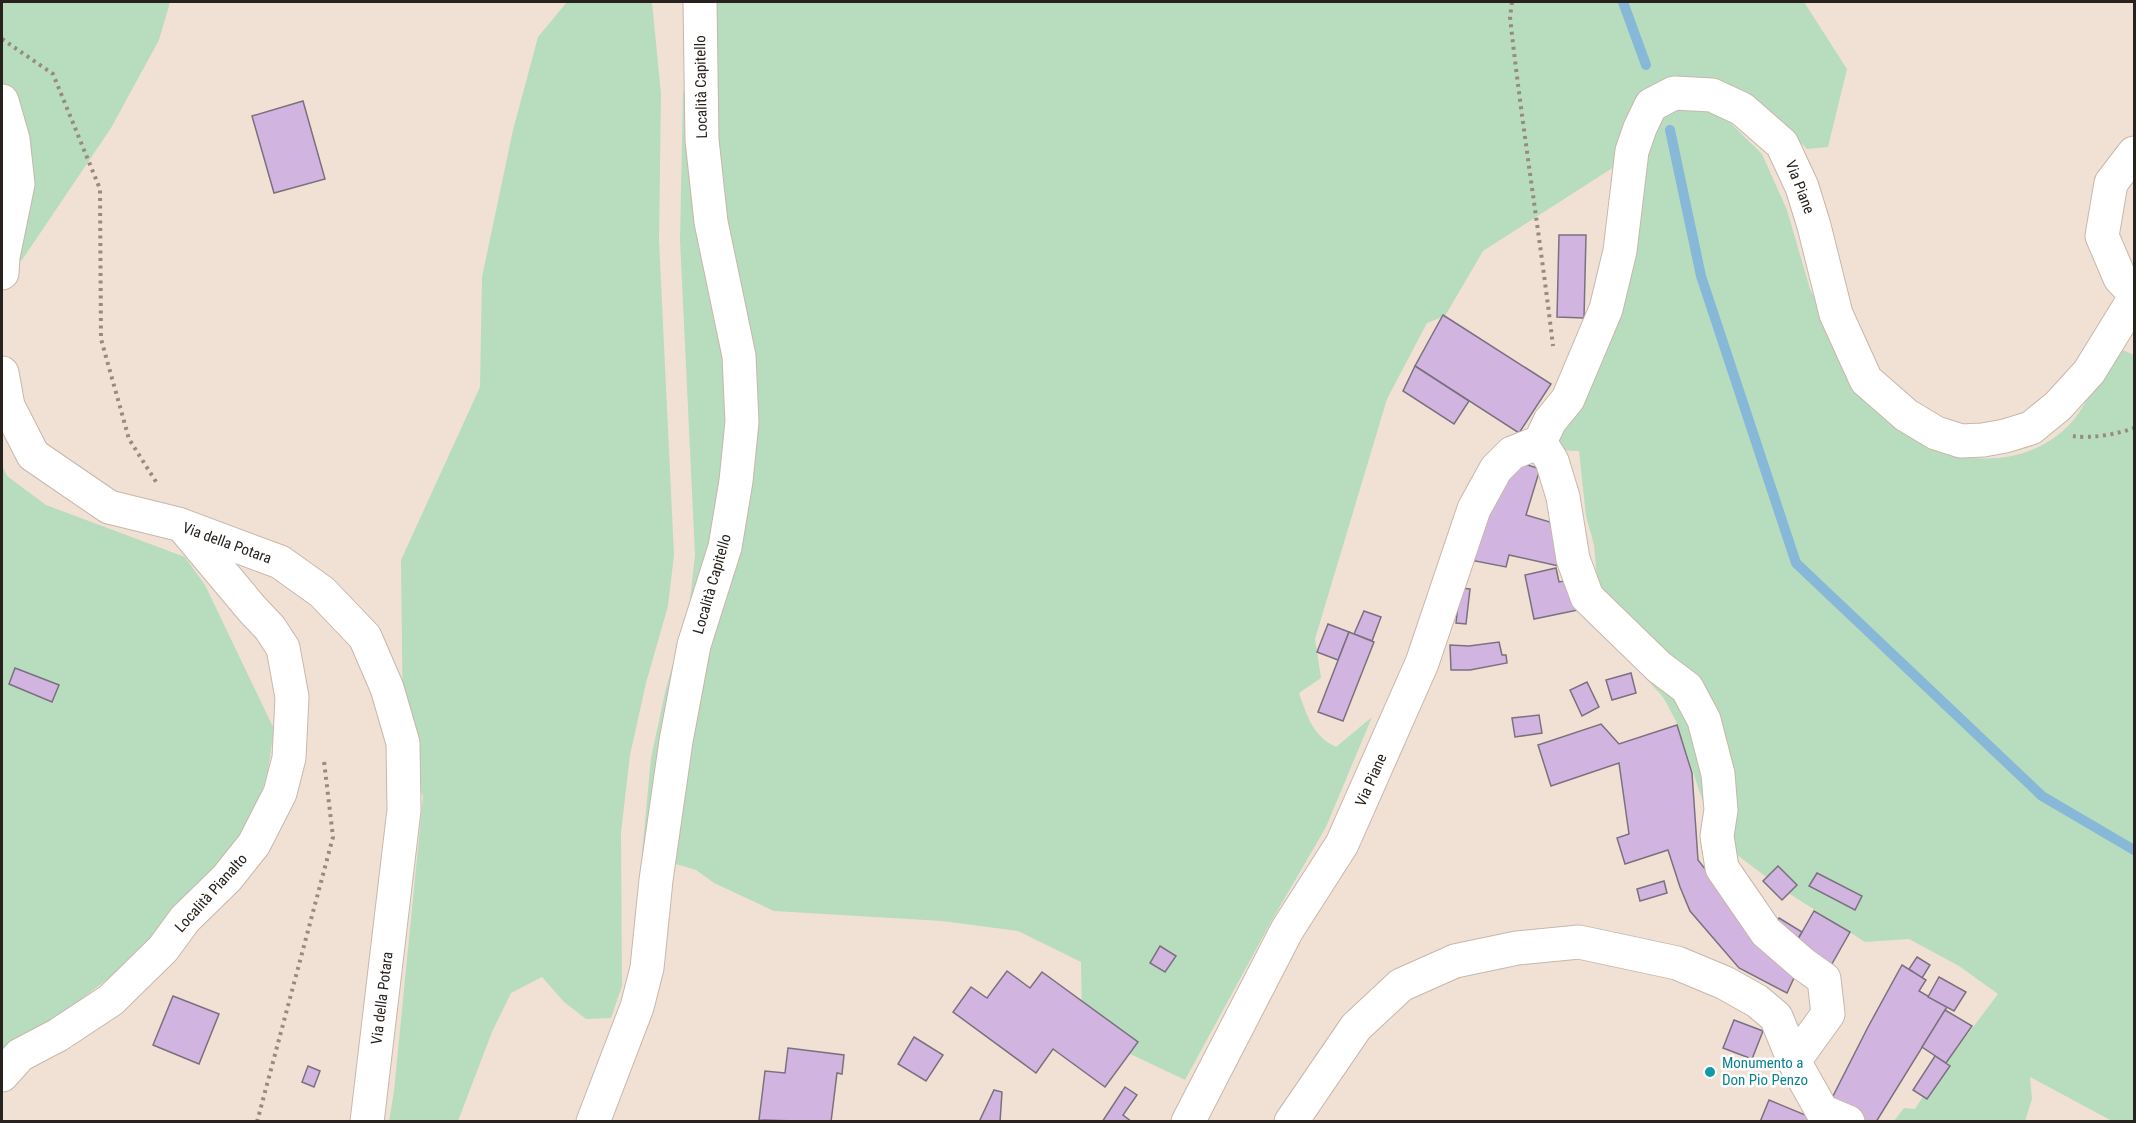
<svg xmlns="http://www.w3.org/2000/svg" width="2136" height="1123" viewBox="0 0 2136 1123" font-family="'Roboto Condensed',sans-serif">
<rect width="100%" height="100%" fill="#f1e1d5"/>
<!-- green -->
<g fill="#b8dcbe">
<path d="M2 2H170L159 40 111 128 22 260 6 268 2 101Z"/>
<path d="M567 2H652L661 94 659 240 674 555 668 606 646 683 630 755 621 833 622 986 611 1018 586 1019 564 1002 542 977 511 993 492 1032 458 1121 389 1122 394 1091 423 797 403 734 401 560 480 387 482 277 513 130 538 37Z"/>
<path d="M694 2H1804L1847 69 1828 147 1807 149 1756 99 1717 90 1666 86 1628 158 1483 251 1445 316 1427 323 1387 399 1315 639 1321 678 1299 693C1307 716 1313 736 1336 747L1372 717 1326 827 1272 920 1185 1080 1122 1050 1082 1020 1081 962 1018 931 942 921 774 911 714 883 696 870 642 854 651 758 666 688 689 609 695 555 680 240 683 93 700 26Z"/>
<path d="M1710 103 1762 154 1787 210 1810 289 1848 367 1950 454C1991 464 2035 458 2067 427 2088 408 2099 371 2111 345L2134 355V1121H2112L2030 1077 2032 1099 2025 1121H1894L1904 1108 1915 1109 1937 1075 1998 994 1959 966 1909 939 1865 942 1782 889 1715 838 1676 721 1663 697 1602 631 1594 545 1586 516 1579 451 1554 450 1654 109Z"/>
<path d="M2 465 7 476 46 505 185 557 205 585 274 729 268 771 253 822 228 861 139 955 42 1029 2 1070Z"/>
</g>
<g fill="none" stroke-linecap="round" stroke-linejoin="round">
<!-- stream -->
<g stroke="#87b8d8" stroke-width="10">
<path d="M1623 2 1646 65"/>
<path d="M1670 130 1701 276 1796 563 2042 796 2134 850"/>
</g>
</g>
<!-- building -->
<g fill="#d2b4e0" stroke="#7a717f" stroke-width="1.5">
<path d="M303 101 325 179 274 193 252 116Z"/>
<path d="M1559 235H1586L1584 318 1557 317Z"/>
<path d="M1443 315 1551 384 1519 433 1415 366Z"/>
<path d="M1415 366 1469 401 1454 424 1403 391Z"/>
<path d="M1510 459 1540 469 1526 515 1550 522 1563 567 1509 555 1506 567 1470 560Z"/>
<path d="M1556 568 1559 582 1571 580 1578 610 1534 619 1525 575Z"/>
<path d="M1460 588 1470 589 1466 624 1456 623Z"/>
<path d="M1364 611 1381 617 1372 641 1354 634Z"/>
<path d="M1328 624 1349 632 1338 660 1317 652Z"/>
<path d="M1349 632 1374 642 1343 721 1318 712Z"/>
<path d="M1499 642 1502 655H1506L1507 663 1470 670H1451L1450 645 1469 646Z"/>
<path d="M15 668 59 685 52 702 9 684Z"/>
<path d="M1631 673 1636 693 1612 700 1606 680Z"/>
<path d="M1587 682 1599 707 1582 716 1570 690Z"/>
<path d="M1539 715 1542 733 1515 737 1512 718Z"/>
<path d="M1601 724 1619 744 1677 725 1692 773 1698 860 1723 892 1800 965 1787 993 1739 968 1690 911 1680 887 1668 850 1625 864 1617 838 1629 834 1619 763 1551 786 1538 745Z"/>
<path d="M1778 866 1797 885 1782 900 1763 881Z"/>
<path d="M1817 873 1862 896 1855 910 1809 886Z"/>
<path d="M1664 881 1667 893 1640 901 1637 889Z"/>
<path d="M1814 911 1850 932 1829 969 1793 948Z"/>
<path d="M1779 918 1802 932 1794 945 1771 931Z"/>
<path d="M1160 946 1176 956 1165 972 1150 963Z"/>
<path d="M1917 957 1930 965 1922 978 1909 969Z"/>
<path d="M1902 965 1926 980 1919 991 1947 1007 1876 1122H1859L1828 1106 1868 1027Z"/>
<path d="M1007 971 1030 988 1042 972 1138 1042 1105 1087 1053 1049 1036 1073 953 1012 971 987 987 998Z"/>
<path d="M1939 977 1966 992 1954 1011 1928 997Z"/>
<path d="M173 996 219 1014 199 1064 153 1045Z"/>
<path d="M1945 1010 1972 1026 1946 1063 1922 1047Z"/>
<path d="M1734 1020 1763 1031 1752 1059 1723 1048Z"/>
<path d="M914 1037 943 1055 926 1081 898 1064Z"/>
<path d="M788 1048 844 1055 842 1074 837 1073 831 1122 759 1120 765 1071 785 1073Z"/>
<path d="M1935 1056 1950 1066 1927 1099 1913 1090Z"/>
<path d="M308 1066 320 1071 314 1087 302 1082Z"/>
<path d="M1125 1087 1137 1095 1123 1115 1132 1122H1102Z"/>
<path d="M994 1090 1002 1092 1000 1122H979Z"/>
<path d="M1769 1100 1815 1119 1813 1122H1760Z"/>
</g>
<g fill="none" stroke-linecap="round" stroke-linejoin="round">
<defs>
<g id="minor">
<path d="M2 101 13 139 18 184 3 257 2 273"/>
<path d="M2134 153 2111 183 2102 236 2120 278 2134 293"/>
<path d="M2 373 8 406 33 455 109 507 178 524 280 562 322 592 365 637 387 688 403 743 404 810 367 1122"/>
<path d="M1540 442 1552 461 1563 497 1573 559 1587 597 1659 667 1687 688 1704 720 1718 774 1721 810 1717 836 1722 868 1766 932 1803 964 1824 979 1828 1014 1794 1061"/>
<path d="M2 1075 20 1055 58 1035 111 1000 163 949 185 919 227 878 254 844 280 793 289 758 292 697 283 648 270 628 252 609 185 529"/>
<path d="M593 1122 637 1007 647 968 656 880 676 741 694 645 725 547 736 481 742 422 739 356 711 222 702 140 700 2"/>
<path d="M1188 1122 1287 930 1342 844 1422 663 1474 509 1496 469 1512 453 1540 442 1550 421 1568 399 1606 309 1620 251 1632 151 1640 128 1651 105 1674 93 1712 95 1742 109 1782 144 1802 187 1814 226 1836 314 1866 380 1906 415 1936 433 1961 441 1983 440 2005 436 2031 428 2058 406 2089 372 2134 299"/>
<path d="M1291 1122 1356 1027 1401 985 1455 961 1517 948 1579 942 1677 963 1725 983 1757 1001 1776 1017 1794 1061 1822 1111 1848 1122"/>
</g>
</defs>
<!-- minor casing -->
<use href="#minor" stroke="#c7b7ac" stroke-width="35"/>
<!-- path -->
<g stroke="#968a82" stroke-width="4" stroke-dasharray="3 4.5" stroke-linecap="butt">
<path d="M1512 2 1510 17C1522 127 1540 236 1553 346"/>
<path d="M2 39 53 74 100 189 101 339 129 439 158 485"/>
<path d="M2073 436C2091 439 2118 434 2134 428"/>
<path d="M257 1122 333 837 324 761"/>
</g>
<!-- minor -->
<use href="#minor" stroke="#fff" stroke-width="33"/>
</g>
<!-- markers -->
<circle fill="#0f9aa8" stroke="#fff" stroke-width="2" cx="1710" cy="1072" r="6"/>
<g text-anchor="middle" stroke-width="5" stroke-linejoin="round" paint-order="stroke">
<!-- street labels -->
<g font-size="15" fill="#28221e" stroke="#fff">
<text transform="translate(701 87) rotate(-91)" y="5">Località Capitello</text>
<text transform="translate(1800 187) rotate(69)" y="5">Via Piane</text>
<text transform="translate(227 543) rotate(20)" y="5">Via della Potara</text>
<text transform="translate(712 584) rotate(-74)" y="5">Località Capitello</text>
<text transform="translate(1371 780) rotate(-66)" y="5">Via Piane</text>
<text transform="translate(211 893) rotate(-48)" y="5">Località Pianalto</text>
<text transform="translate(382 998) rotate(-83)" y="5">Via della Potara</text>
</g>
<!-- culture labels -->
<g font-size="15" fill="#0d838f" stroke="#fff" text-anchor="start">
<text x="1722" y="1068">Monumento a<tspan x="1722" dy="17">Don Pio Penzo</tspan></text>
</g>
</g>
<!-- border -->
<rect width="2136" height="1123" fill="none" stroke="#28221e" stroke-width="6"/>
</svg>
